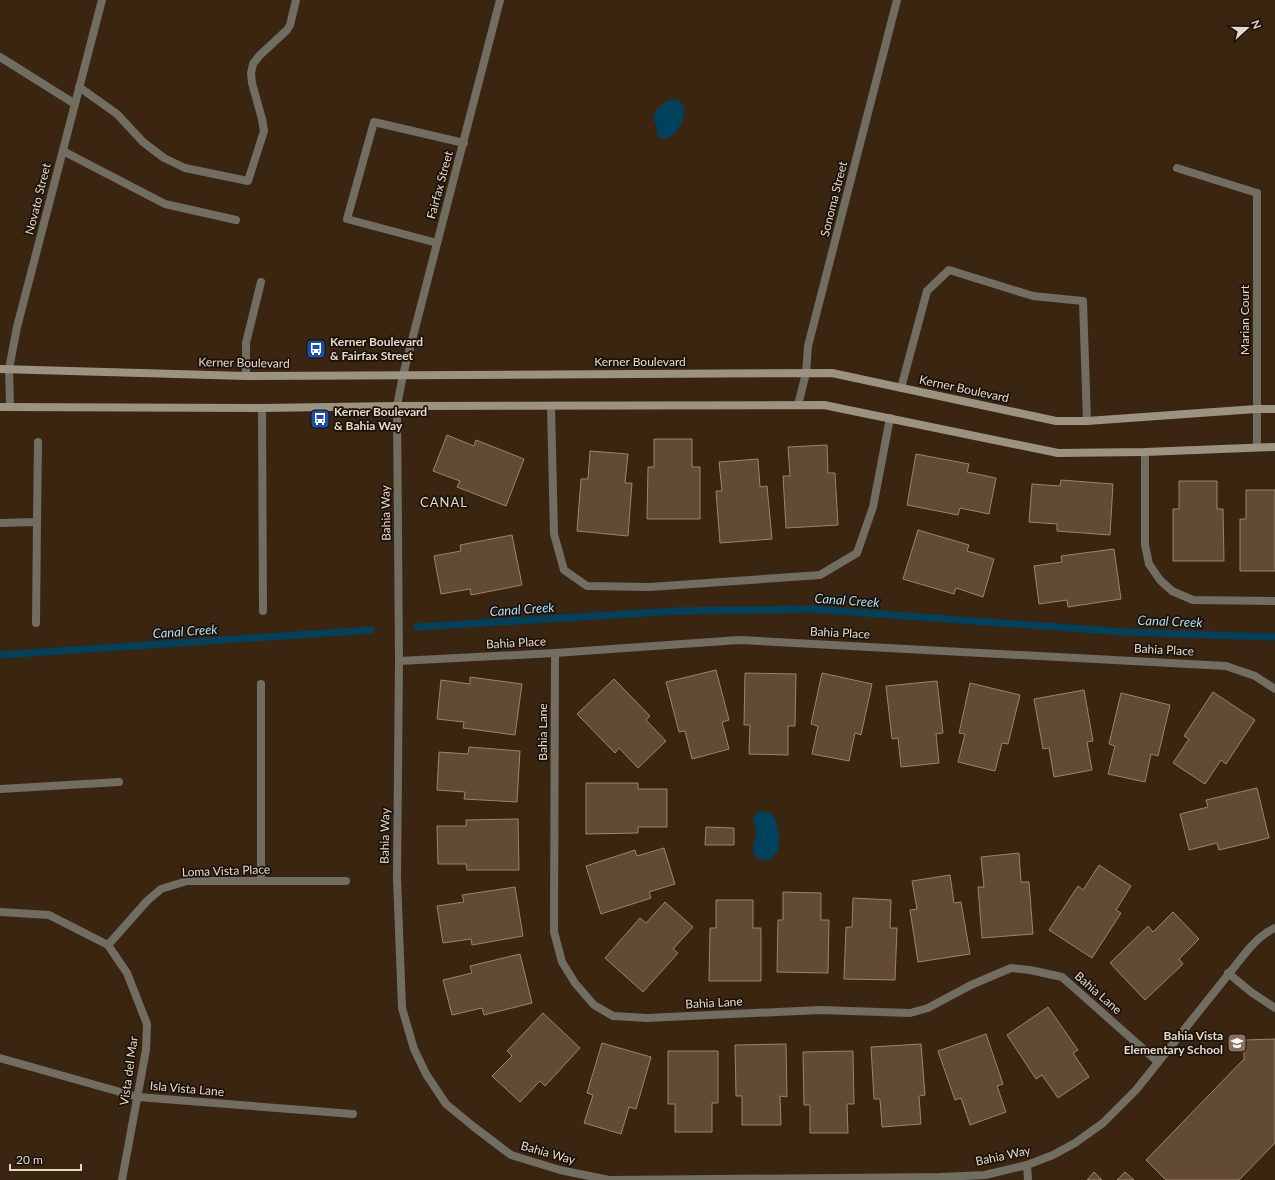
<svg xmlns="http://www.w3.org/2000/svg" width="1275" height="1180" viewBox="0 0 1275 1180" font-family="Lato,sans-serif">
<rect width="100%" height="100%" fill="#3a2511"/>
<!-- water -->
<g fill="#00425e">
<path d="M674 99C697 103 676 145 658 138 657 134 658 132 657 128 657 125 654 122 654 119 654 109 665 101 674 99Z"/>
<path d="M763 811 770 813 775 818 779 834V843L777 852 770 859 762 860 754 855C751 843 755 845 756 835 758 824 745 817 763 811Z"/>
</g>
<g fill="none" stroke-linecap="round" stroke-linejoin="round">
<!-- stream -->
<g stroke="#00425e" stroke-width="7">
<path d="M417 627 676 611 811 609 1124 632 1275 637"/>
<path d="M0 655 371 630"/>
</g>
</g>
<!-- building -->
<g fill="#614b36" stroke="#9c836c">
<path d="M447 435 474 446 476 440 524 459 506 506 457 487 460 481 433 471Z"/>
<path d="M654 439H692V467H700V519H647L648 467H654Z"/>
<path d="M827 445 828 473H835L838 525 786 528 783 476H790L788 447Z"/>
<path d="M590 451 628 454 625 483H632L628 536 577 531 581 479H588Z"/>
<path d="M916 454 969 464 967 472 996 478 989 514 960 508 958 515 907 505Z"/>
<path d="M758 459 760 487 767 486 772 539 720 543 716 491H722L719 462Z"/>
<path d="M1061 480 1113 484 1110 535 1057 531V524L1029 522 1032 484 1060 486Z"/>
<path d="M1179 481H1217V509H1223L1224 561H1173V509H1179Z"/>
<path d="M1246 490H1275V571H1240V519H1246Z"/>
<path d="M918 530 969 545 967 551 994 559 983 597 956 588 954 594 903 579Z"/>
<path d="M512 535 522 585 471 595 470 589 441 594 434 556 461 551 460 545Z"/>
<path d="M1114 549 1121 599 1068 607 1067 600 1039 604 1034 566 1062 562 1061 556Z"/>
<path d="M716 670 729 720 722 722 729 749 692 759 685 731 679 732 666 682Z"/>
<path d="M745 673 796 674 795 726H788V755L749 754 750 725H744Z"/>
<path d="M822 673 872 684 861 735 855 733 849 761 812 754 818 726 811 724Z"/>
<path d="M470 677 522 684 515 735 463 728 464 722 437 719 441 680 470 684Z"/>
<path d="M614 679 650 716 646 720 666 741 638 768 619 748 615 753 577 714Z"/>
<path d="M937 681 943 733 936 734 939 763 901 767 898 738 892 739 886 686Z"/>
<path d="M970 683 1020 695 1008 744 1002 743 995 771 958 762 965 734 959 733Z"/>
<path d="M1084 690 1093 741 1087 742 1092 770 1054 777 1049 748 1043 749 1034 699Z"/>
<path d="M1213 692 1255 720 1226 764 1221 760 1205 784 1173 763 1189 739 1184 736Z"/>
<path d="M1121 693 1170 705 1158 756 1151 754 1145 782 1108 774 1115 746 1109 744Z"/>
<path d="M469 747 520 751 517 802 464 799 465 792 437 790 439 752 468 754Z"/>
<path d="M586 783H638V789H667V827H638V833L586 834Z"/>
<path d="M1257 788 1269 838 1219 850 1217 843 1189 850 1180 814 1208 807 1206 800Z"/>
<path d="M518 819 519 870H467L466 864H438L437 826H466V820Z"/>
<path d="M706 827 734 828V845H705Z"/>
<path d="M664 848 675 884 649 892 651 898 601 914 586 866 635 850 637 856Z"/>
<path d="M1019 853 1021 882H1029L1033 934 982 938 978 887H984L981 857Z"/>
<path d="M1099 865 1131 886 1116 910 1121 913 1092 958 1049 930 1078 886 1083 890Z"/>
<path d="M950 875 954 903 961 902 970 954 918 962 910 910 917 909 912 881Z"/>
<path d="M515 887 523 936 472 945 471 939 443 943 437 906 464 902 462 895Z"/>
<path d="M783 892 821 893V920H829L828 973 777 972 778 920H783Z"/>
<path d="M853 898 891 900 890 928H897L895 980 844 979 846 927H852Z"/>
<path d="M716 900H753V928H761V981H709L710 928H716Z"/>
<path d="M665 902 693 927 673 949 678 953 643 992 605 958 640 918 646 923Z"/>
<path d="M1173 912 1199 939 1179 959 1183 964 1145 1000 1110 963 1148 926 1153 932Z"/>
<path d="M520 954 532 1003 484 1015 482 1008 452 1015 443 980 472 973 470 966Z"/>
<path d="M1048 1007 1078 1050 1073 1053 1089 1077 1058 1098 1042 1075 1036 1079 1007 1035Z"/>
<path d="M543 1013 580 1048 545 1086 540 1081 520 1102 492 1076 512 1056 507 1051Z"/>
<path d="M986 1034 1003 1084 997 1086 1006 1112 970 1125 961 1098 955 1100 938 1051Z"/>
<path d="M1275 1039V1143L1239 1180H1166L1146 1160 1244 1059V1040Z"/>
<path d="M602 1043 651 1057 636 1109 629 1107 621 1134 584 1123 593 1095 587 1093Z"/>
<path d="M786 1044 787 1097 780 1096 781 1125H742V1096H736L735 1045Z"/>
<path d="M921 1044 925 1095 919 1096 921 1124 882 1127 880 1099H874L871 1047Z"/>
<path d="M668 1051H718V1103H712V1132H675V1104H668Z"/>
<path d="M853 1051 854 1104H847L848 1133H810V1105H804L803 1052Z"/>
<path d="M1094 1172 1102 1180H1087Z"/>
<path d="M1125 1172 1134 1180H1117Z"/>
</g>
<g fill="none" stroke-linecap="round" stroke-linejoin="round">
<!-- lane -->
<g stroke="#726d61" stroke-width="8">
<path d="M0 57 75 104"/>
<path d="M79 87 117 114 143 142 164 158 185 168 248 181 264 131 262 119 252 83 251 73 253 64 259 56 287 30 290 25 296 0"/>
<path d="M63 151 165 204 236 220"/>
<path d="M1177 168 1257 193"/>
<path d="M437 243 347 219 374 122 464 143"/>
<path d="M246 376V343L261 282"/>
<path d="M901 388 927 291 949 270 1033 296 1083 301 1087 421"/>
<path d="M551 406 554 534 564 570 587 586 650 587 820 575 857 553 873 507 890 418"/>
<path d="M262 408 263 611"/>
<path d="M1145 452V545L1149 564 1160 580 1172 591 1193 600 1275 601"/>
<path d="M0 523 37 522 38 442"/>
<path d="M36 623 37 522"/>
<path d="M261 684V881"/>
<path d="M0 789 119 782"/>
<path d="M1228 973 1251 992 1275 1008"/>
<path d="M1027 1165 1028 1180"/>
</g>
<!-- street -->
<g stroke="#726d61" stroke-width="8">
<path d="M500 0 403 375 397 406 399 661 397 878 402 1008 414 1049 426 1074 446 1104 474 1127 511 1155 560 1170 609 1180"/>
<path d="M798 405 806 373 808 346 897 0"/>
<path d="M10 406 9 369 17 327 102 0"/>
<path d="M1257 447V193"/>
<path d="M555 653 554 932 562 962 575 983 594 1005 613 1016 647 1018 820 1010 910 1013 928 1008 971 985 1011 968 1030 970 1062 977 1158 1062"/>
<path d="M399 661 555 653 739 640 1226 666 1255 676 1275 689"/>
<path d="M0 912 49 915 108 945 127 973 147 1024 146 1050 122 1180"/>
<path d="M108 945 147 901 161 889 187 881H346"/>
<path d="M0 1058 138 1097 353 1114"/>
<path d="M612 1180 940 1177 985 1175 1027 1165 1053 1155 1075 1143 1103 1123 1136 1090 1247 951C1255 942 1263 933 1275 928"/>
</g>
<!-- secondary -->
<g stroke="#9b937f" stroke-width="8">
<path d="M0 369 246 376 832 373 1056 421H1087L1256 409H1275"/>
<path d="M0 407 262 408 397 406 824 405 1058 453 1145 452 1275 447"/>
</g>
</g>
<!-- icons -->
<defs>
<symbol id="bus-square" viewBox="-11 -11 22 22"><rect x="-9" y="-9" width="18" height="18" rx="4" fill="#1a4fb4" stroke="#1a1108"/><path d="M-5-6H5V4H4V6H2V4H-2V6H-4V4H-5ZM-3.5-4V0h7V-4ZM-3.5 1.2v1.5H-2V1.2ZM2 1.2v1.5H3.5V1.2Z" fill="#fff"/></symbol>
<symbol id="school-square" viewBox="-11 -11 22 22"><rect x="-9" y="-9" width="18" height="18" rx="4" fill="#8d6e63" stroke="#1a1108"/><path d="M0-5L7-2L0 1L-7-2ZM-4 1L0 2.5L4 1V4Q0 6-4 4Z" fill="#fff"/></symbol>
</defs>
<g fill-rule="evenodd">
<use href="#bus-square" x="305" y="338" width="22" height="22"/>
<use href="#bus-square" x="309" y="408" width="22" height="22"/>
<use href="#school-square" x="1226" y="1032" width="22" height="22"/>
</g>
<g text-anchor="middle" stroke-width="3.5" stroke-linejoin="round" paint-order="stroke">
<!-- street labels -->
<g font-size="12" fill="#e6d8cc" stroke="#1a1108">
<text transform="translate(440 185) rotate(-75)" y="4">Fairfax Street</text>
<text transform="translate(38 199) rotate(-76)" y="4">Novato Street</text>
<text transform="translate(834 199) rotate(-76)" y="4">Sonoma Street</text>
<text transform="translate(1245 320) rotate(-90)" y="4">Marian Court</text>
<text x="640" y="366">Kerner Boulevard</text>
<text transform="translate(244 363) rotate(1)" y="4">Kerner Boulevard</text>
<text transform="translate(964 389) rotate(12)" y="4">Kerner Boulevard</text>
<text transform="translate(386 513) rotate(-91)" y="4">Bahia Way</text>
<text transform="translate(840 633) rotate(3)" y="4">Bahia Place</text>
<text transform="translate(516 643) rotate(-3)" y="4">Bahia Place</text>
<text transform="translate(1164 650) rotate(3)" y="4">Bahia Place</text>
<text transform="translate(543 732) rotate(-90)" y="4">Bahia Lane</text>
<text transform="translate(385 836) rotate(-89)" y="4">Bahia Way</text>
<text transform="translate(226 871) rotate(-2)" y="4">Loma Vista Place</text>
<text transform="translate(1098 993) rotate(41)" y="4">Bahia Lane</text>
<text transform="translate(714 1003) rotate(-3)" y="4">Bahia Lane</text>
<text transform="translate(129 1071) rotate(-82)" y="4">Vista del Mar</text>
<text transform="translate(187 1089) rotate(5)" y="4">Isla Vista Lane</text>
<text transform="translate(548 1153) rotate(16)" y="4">Bahia Way</text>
<text transform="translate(1003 1156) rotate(-12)" y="4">Bahia Way</text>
</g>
<!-- poi labels -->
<g font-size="12" font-weight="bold" fill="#e6d8cc" stroke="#1a1108" text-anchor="start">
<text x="330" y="346">Kerner Boulevard<tspan x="330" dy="14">&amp; Fairfax Street</tspan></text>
<text x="334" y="416">Kerner Boulevard<tspan x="334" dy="14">&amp; Bahia Way</tspan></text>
<text x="1223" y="1040" text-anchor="end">Bahia Vista<tspan x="1223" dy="14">Elementary School</tspan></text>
</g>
<!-- neighbourhood labels -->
<g font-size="13" letter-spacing="1" fill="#e6d8cc" stroke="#1a1108">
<text x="444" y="507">CANAL</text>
</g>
<!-- water labels -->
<g font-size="13" font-style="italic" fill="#adddfa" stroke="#1a1108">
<text transform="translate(847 600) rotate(4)" y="5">Canal Creek</text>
<text transform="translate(522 609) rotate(-4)" y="5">Canal Creek</text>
<text transform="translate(1170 621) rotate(2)" y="5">Canal Creek</text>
<text transform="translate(185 631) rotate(-4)" y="5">Canal Creek</text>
</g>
</g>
<!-- north arrow -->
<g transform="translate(1247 28) rotate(69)" stroke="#1a1108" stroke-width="3" paint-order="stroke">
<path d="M0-3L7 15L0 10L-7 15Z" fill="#e6d8cc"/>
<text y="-6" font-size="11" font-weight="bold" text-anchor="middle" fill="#e6d8cc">N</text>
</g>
<!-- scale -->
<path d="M10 1164v6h71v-6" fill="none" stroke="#e6d8cc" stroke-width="2"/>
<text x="16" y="1164" font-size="12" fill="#e6d8cc" stroke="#1a1108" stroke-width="3" paint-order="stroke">20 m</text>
</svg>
